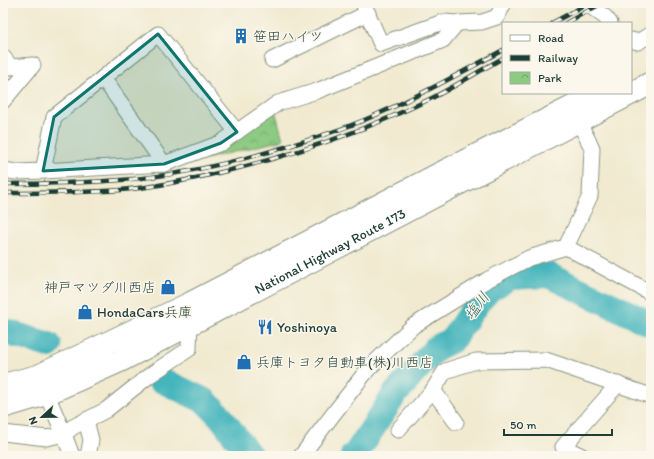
<svg xmlns="http://www.w3.org/2000/svg" width="654" height="459" viewBox="0 0 654 459" font-family="Itim,'Klee One',sans-serif">
<defs>
<pattern id="park-crowns" width="20" height="18" patternUnits="userSpaceOnUse"><rect width="20" height="18" fill="#8ccb82"/><path d="M2 6a3 3 0 1 1 6 0M12 15a3 3 0 1 1 6 0" fill="none" stroke="#72a66b"/></pattern>
</defs>
<rect width="100%" height="100%" fill="#fbf7ec"/>
<filter id="ink" filterUnits="userSpaceOnUse"><feTurbulence type="fractalNoise" baseFrequency=".025" numOctaves="2"/><feDisplacementMap in="SourceGraphic" scale="8" xChannelSelector="R" yChannelSelector="G"/><feConvolveMatrix kernelMatrix="1 2 1 2 8 2 1 2 1" color-interpolation-filters="sRGB"/></filter>
<filter id="wash" filterUnits="userSpaceOnUse"><feTurbulence type="fractalNoise" baseFrequency=".012" numOctaves="4" result="noise"/><feDisplacementMap in="SourceGraphic" scale="16" xChannelSelector="R" yChannelSelector="G"/><feGaussianBlur stdDeviation="0.9" result="paint"/><feColorMatrix in="noise" values="0 0 0 0 0 0 0 0 0 0 0 0 0 0 0 0 0 1.4 0 .05"/><feComposite in="paint" operator="in"/></filter>
<g filter="url(#wash)">
<rect width="100%" height="100%" fill="#f1ead0"/>
<!-- park -->
<path fill="url(#park-crowns)" stroke="#56845b" d="M274 106 283 140 169 168Z"/>
<g fill="none" stroke-linecap="round" stroke-linejoin="round">
<!-- river -->
<g stroke="#45b5bc" stroke-width="26">
<path d="M3 331 49 345"/>
<path d="M159 379 205 401 220 416 250 456"/>
<path d="M353 456 357 452 395 394 436 348 452 340 478 302 490 289 510 277 548 275 651 324"/>
</g>
</g>
</g>
<g filter="url(#ink)">
<g fill="none" stroke-linecap="round" stroke-linejoin="round">
<defs>
<g id="minor">
<path d="M363 3 381 44 443 22 457 23 482 22 497 17 504 3"/>
<path d="M586 3 605 17 610 23"/>
<path d="M631 40 638 42 651 34"/>
<path d="M3 57 11 67 33 65 3 101"/>
<path d="M272 60 368 13"/>
<path d="M574 112 592 148 590 196 566 247 651 293"/>
<path d="M164 164 103 78 158 34 237 132"/>
<path d="M3 170 16 172 43 171 164 164 221 143 278 103 317 91 443 40 457 23"/>
<path d="M43 171 54 117 103 78"/>
<path d="M43 386 64 434 72 456"/>
<path d="M86 420 91 440 88 456"/>
<path d="M456 422 433 390 445 371 476 361 546 360 651 396"/>
<path d="M398 430 433 390"/>
<path d="M3 433 47 438 64 434 73 427 106 410 150 375 189 349 190 316"/>
<path d="M301 456 368 369 413 326 487 280 529 258 566 247"/>
<path d="M582 456 563 447 618 384"/>
</g>
<g id="trunk">
<path d="M3 385 38 376 191 303 439 174 600 93"/>
<path id="s1" d="M3 407 46 394 120 361 651 83"/>
</g>
</defs>
<!-- minor casing -->
<use href="#minor" stroke="#889482" stroke-width="17"/>
<!-- trunk casing -->
<use href="#trunk" stroke="#889482" stroke-width="24"/>
<!-- minor -->
<use href="#minor" stroke="#fff" stroke-width="15"/>
<!-- trunk -->
<use href="#trunk" stroke="#fff" stroke-width="22"/>
<defs>
<g id="rail">
<path d="M552 23 589 3"/>
<path d="M566 23 602 3"/>
<path d="M3 184C42 184 81 183 121 180 179 176 236 162 292 145 318 137 344 129 369 118 415 98 459 74 503 50"/>
<path d="M3 193C42 193 81 193 121 190 155 187 189 180 222 172 294 155 365 131 432 98 456 86 479 71 503 58"/>
</g>
</defs>
<!-- rail casing -->
<use href="#rail" stroke="#1f3d34" stroke-width="4.5"/>
<!-- rail -->
<use href="#rail" stroke="#fbf7ec" stroke-width="3" stroke-dasharray="9" stroke-linecap="butt"/>
</g>
</g>
<!-- marked area -->
<path fill="#0f766e" fill-opacity="0.2" stroke="#0f766e" stroke-width="3" stroke-linejoin="round" d="M158 34 237 132 221 143 164 164 43 171 54 117Z"/>
<!-- icons -->
<defs>
<symbol id="building-bare" viewBox="-9 -9 18 18"><path d="M-4-6H4V6H1V3H-1V6H-4ZM-2.5-4.3h1.7v1.8h-1.7ZM.8-4.3h1.7v1.8H.8ZM-2.5-1h1.7V.8h-1.7ZM.8-1h1.7V.8H.8Z" fill="#1f6fb2" stroke="#fbf7ec" stroke-width="2.5" paint-order="stroke"/></symbol>
<symbol id="shop-bare" viewBox="-9 -9 18 18"><path d="M-5-2.5h2.3a2.7 3.5 0 0 1 5.4 0H5L5.5 6h-11ZM-1.5-2.5h3a1.5 2.3 0 0 0-3 0Z" fill="#1f6fb2" stroke="#fbf7ec" stroke-width="2.5" paint-order="stroke"/></symbol>
<symbol id="restaurant-bare" viewBox="-9 -9 18 18"><path d="M-5-6h1v4h1v-4h1v4h1v-4h1v5L-1.5 .5V6h-2V.5L-5-1ZM5-6V6H3V1.5H1.5Q1.5-4 5-6Z" fill="#1f6fb2" stroke="#fbf7ec" stroke-width="2.5" paint-order="stroke"/></symbol>
</defs>
<g fill-rule="evenodd">
<use href="#building-bare" x="230" y="25" width="22" height="22"/>
<use href="#shop-bare" x="157" y="276" width="22" height="22"/>
<use href="#shop-bare" x="74" y="301" width="22" height="22"/>
<use href="#restaurant-bare" x="254" y="316" width="22" height="22"/>
<use href="#shop-bare" x="233" y="351" width="22" height="22"/>
</g>
<g text-anchor="middle" stroke-width="3" stroke-linejoin="round" paint-order="stroke">
<!-- poi labels -->
<g font-size="14" fill="#1f3d34" stroke="#fbf7ec" text-anchor="start">
<text x="253" y="41">笹田ハイツ</text>
<text x="156" y="292" text-anchor="end">神戸マツダ川西店</text>
<text x="97" y="317">HondaCars兵庫</text>
<text x="277" y="332">Yoshinoya</text>
<text x="256" y="367">兵庫トヨタ自動車(株)川西店</text>
</g>
<!-- street labels -->
<g font-size="14" fill="#1f3d34" stroke="#fbf7ec">
<text dy="5" stroke="none"><textPath href="#s1" startOffset="363">National Highway Route 173</textPath></text>
</g>
<!-- water labels -->
<g font-size="15" font-style="italic" fill="#2a615d" stroke="#fbf7ec">
<text transform="translate(477 306) rotate(-53)" y="5">塩川</text>
</g>
</g>
<!-- margin -->
<rect width="654" height="459" fill="none" stroke="#fbf7ec" stroke-width="16"/>
<!-- legend -->
<rect x="502" y="22" width="130" height="72" fill="#fbf7ec" stroke="#a3ada2"/>
<rect x="510" y="35" width="20" height="6" fill="#ffffff" stroke="#a3ada2"/>
<text x="538" y="42" font-size="12" fill="#1f3d34">Road</text>
<rect x="510" y="55" width="20" height="6" fill="#1f3d34" stroke="#a3ada2"/>
<text x="538" y="62" font-size="12" fill="#1f3d34">Railway</text>
<rect x="510" y="72" width="20" height="12" fill="url(#park-crowns)" stroke="#a3ada2"/>
<text x="538" y="82" font-size="12" fill="#1f3d34">Park</text>
<!-- north arrow -->
<g transform="translate(42 417) rotate(248)" stroke="#fbf7ec" stroke-width="3" paint-order="stroke">
<path d="M0-3L7 15L0 10L-7 15Z" fill="#1f3d34"/>
<text y="-6" font-size="11" font-weight="bold" text-anchor="middle" fill="#1f3d34">N</text>
</g>
<!-- scale -->
<path d="M504 429v6h108v-6" fill="none" stroke="#1f3d34" stroke-width="2"/>
<text x="510" y="429" font-size="12" fill="#1f3d34" stroke="#fbf7ec" stroke-width="3" paint-order="stroke">50 m</text>
</svg>
